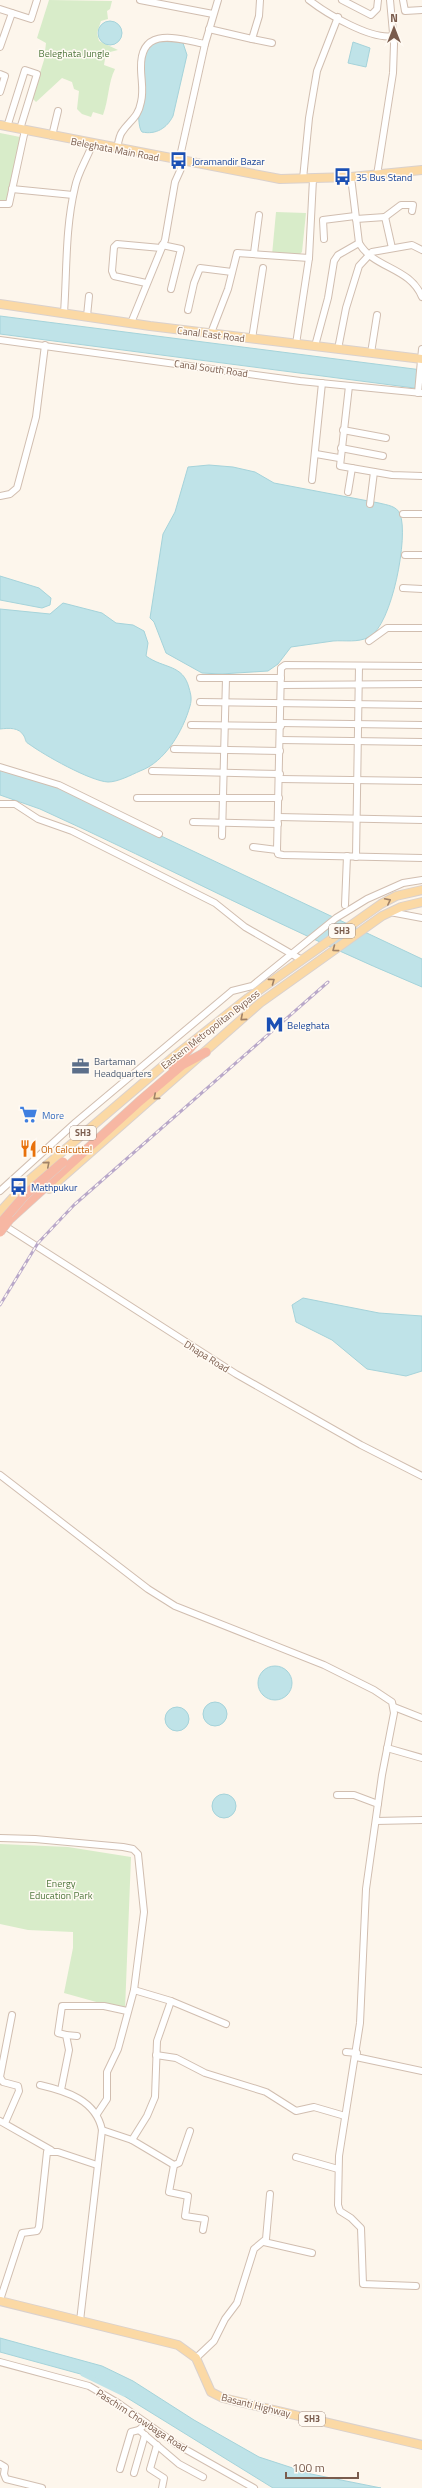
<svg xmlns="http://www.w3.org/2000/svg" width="422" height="2488" viewBox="0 0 422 2488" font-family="'Titillium Web',sans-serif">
<rect width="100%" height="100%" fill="#fdf6ec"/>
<!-- green -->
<g fill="#d8ecc9">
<path d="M49 0 112 1 110 9 107 11 108 19 101 21 97 33 99 41 118 50 106 53 104 65 115 69C108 83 109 99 103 115L93 112 91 117 82 114 77 109 79 91 74 89 72 82 62 78 36 102 32 98 44 60 46 43 37 38Z"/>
<path d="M0 133 20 137 7 204 0 202Z"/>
<path d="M276 212 306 213 302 252 299 255H272Z"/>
<path d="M0 1844 68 1847 131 1857 125 2010 64 1993 73 1948V1932L28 1930 0 1924Z"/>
</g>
<!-- water -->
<g fill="#bfe3e8" stroke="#a5d3da">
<circle cx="110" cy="33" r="12"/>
<path d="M178 40 183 43 187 55 173 116C167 128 156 135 142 132 134 124 142 64 146 52 148 47 152 44 157 41Z"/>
<path d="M353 42 370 48 366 67 348 63Z"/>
<path d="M0 316 422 370V389L0 334Z"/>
<path d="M209 465 233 467 255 472 274 483 379 503C387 505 397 506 400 514 409 535 392 626 369 637 358 643 345 640 333 641 319 643 305 645 291 647L278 664 268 671 221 674 202 673 166 653 154 622 150 618 163 534 175 512 188 467Z"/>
<path d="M0 576 39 588 51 598 50 605 42 608 0 600Z"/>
<path d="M63 603 102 613 116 623 133 625 144 631 148 643 146 656C164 669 183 664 189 688 191 695 192 699 190 706 183 731 165 762 140 771 131 775 118 782 108 782 90 781 44 755 29 744 25 742 26 740 24 736 19 727 9 728 0 729V609L50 614Z"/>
<path d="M0 769 53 785 422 959V987C292 933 168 867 40 809L0 795Z"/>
<path d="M303 1298 379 1313 422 1316V1371L406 1376 367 1369 332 1340 296 1322 292 1305Z"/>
<circle cx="275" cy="1683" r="17"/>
<circle cx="215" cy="1714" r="12"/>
<circle cx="177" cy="1719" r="12"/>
<circle cx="224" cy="1806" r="12"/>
<path d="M0 2338 102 2366 133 2381 194 2420 259 2457 311 2474 381 2488H273L95 2378 0 2352Z"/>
</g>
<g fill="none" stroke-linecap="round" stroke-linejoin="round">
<!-- canal -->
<path stroke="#bfe3e8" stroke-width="5" d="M83 2374 124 2394"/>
<defs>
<g id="minor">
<path d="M140 0 213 14"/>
<path d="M309 0C327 14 371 40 393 36"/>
<path d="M342 0 371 15 377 9 378 0"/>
<path d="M403 0 405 11 422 10"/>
<path d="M0 9 31 19 37 0"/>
<path d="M209 29 252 39 259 16 260 0"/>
<path d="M252 39 272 43"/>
<path d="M0 47 12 13"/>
<path d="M0 74 5 76 0 92"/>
<path d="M7 127 25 70 37 74 20 129"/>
<path d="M52 136 58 111"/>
<path d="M117 149C118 144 119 136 122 132 130 120 138 118 141 102 144 90 141 80 141 68 140 25 179 39 205 44"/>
<path d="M179 161 205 44 218 0"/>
<path d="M377 175 393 73 394 44 390 0"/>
<path d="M351 177 359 243C374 269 410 267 422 297"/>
<path d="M303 179 309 118 317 71 338 17"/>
<path d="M12 189 73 195"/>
<path d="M0 204H9L25 130"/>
<path d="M385 217 401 205H413L412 211"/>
<path d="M356 219 385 217 392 248"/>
<path d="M324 239 323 220 355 216"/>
<path d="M162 245 181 249 171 289"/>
<path d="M254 253 259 215"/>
<path d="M146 283 114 276 112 271 114 247 117 244 161 248"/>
<path d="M188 310 194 283 200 268 232 272"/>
<path d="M64 313C67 271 65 229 75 187 78 172 87 159 92 145"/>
<path d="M87 316 89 296"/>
<path d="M131 323 165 240 175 182 184 162"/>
<path d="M211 333 228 289 237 253 309 258"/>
<path d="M252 339 263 268"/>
<path d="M0 340 300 381 422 393"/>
<path d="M296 344 309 258 313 179"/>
<path d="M315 346 328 298 334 261 338 255 359 243"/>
<path d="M338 349 346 308 359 266 372 252 412 245 422 250"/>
<path d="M371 353 377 315"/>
<path d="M349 386 340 466 392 475 422 476"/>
<path d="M418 393 422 349"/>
<path d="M343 430 386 438"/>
<path d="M341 448 383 456"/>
<path d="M316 454 339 458"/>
<path d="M312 480 322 383"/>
<path d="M348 492 352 468"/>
<path d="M0 496 10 494 17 488 36 417 45 345"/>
<path d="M370 504 374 472"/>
<path d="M403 514H422"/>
<path d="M405 555H422"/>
<path d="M403 588 422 589"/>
<path d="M369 641 387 628H422"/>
<path d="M422 666 285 665 281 668 277 850 278 854 283 855 422 858"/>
<path d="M200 678H281"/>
<path d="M281 685 422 684"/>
<path d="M200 702 422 705"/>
<path d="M280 723 422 725"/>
<path d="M191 725 281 726"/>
<path d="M280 740 422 742"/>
<path d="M174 749 280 751"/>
<path d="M0 767 59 785 159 834"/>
<path d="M152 771 280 774"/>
<path d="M280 779 422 781"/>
<path d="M137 798H279"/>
<path d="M0 804H15L38 819 72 831 215 903 245 927 302 960"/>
<path d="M278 817 422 820"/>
<path d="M193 822 278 824"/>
<path d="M222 836 226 678"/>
<path d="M253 847 277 850"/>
<path d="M356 857 359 666"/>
<path d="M345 905 347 856"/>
<path d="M390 912 422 918"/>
<path d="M0 1191 76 1122 232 991 252 986 336 918 367 899 403 883 422 880"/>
<path d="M2 1224 236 1374 361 1445 422 1476"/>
<path d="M0 1475 148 1589 175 1606 324 1665 374 1690 392 1702 394 1713 382 1775 366 1889 360 2023 339 2156 338 2205 340 2211 351 2218 361 2228 363 2284 416 2286"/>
<path d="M394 1707 422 1718"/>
<path d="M387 1748 422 1758"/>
<path d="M337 1795H354L378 1804"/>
<path d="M376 1821 422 1820"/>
<path d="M0 1838 35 1839 123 1847 133 1849 138 1854 144 1912 134 1990 118 2049 107 2072V2099L97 2114"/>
<path d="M134 1990 171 2001 226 2024"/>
<path d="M66 2035 77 2036"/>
<path d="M346 2052 357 2053"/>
<path d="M156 2055 176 2058 205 2073 266 2092 296 2111 314 2107 345 2116"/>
<path d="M356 2057 422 2071"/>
<path d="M40 2085C66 2091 96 2100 102 2130L80 2321"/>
<path d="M61 2090 69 2050 66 2035 58 2033 62 2006H104L127 2011"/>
<path d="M0 2121 51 2150"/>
<path d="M5 2123 19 2091 18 2086 3 2082 0 2077 12 2015"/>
<path d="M102 2130 132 2140 174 2165 179 2163 190 2131"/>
<path d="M132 2140 147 2116 155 2097 157 2041 171 2001"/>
<path d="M296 2157 338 2169"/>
<path d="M174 2165 169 2192 188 2196 185 2216 205 2219 203 2230"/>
<path d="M264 2242 312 2253"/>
<path d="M0 2300 22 2233 37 2231 39 2227 47 2152H58L97 2165"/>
<path d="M196 2358 214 2341 225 2319 237 2303 254 2249 266 2239 270 2194"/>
<path d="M0 2362 89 2386 118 2403 176 2444 254 2488"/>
<path d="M139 2430 179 2464 203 2477"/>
<path d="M157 2445 150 2469 164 2478 162 2488"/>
<path d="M0 2464 5 2467 4 2474 6 2479 42 2488"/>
<path d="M120 2469 131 2432 139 2430 146 2423"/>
<path d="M134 2473 145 2435"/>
</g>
<g id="major">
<path d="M0 125 280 179 351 177 422 170"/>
<path d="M0 304 150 326 422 359"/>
<path d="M49 1189 260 1003 382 916 401 907 422 902"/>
<path d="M0 1212 28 1181 171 1059 248 998 381 904 396 896 422 890"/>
<path d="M0 2301 178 2345 196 2358 211 2392 223 2398 422 2445"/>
</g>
<g id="highway">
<path d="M173 1067 197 1040"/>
<path d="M10 1219 141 1100 182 1065 206 1052"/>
</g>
</defs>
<!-- minor casing -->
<use href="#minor" stroke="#d1beb0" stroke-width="8"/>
<!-- major casing -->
<use href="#major" stroke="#dad1cd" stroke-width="10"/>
<!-- highway casing -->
<use href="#highway" stroke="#dad1cd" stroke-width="10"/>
<!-- minor -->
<use href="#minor" stroke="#fff" stroke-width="6"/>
<!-- major -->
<use href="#major" stroke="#fbd9a5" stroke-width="8"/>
<!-- highway -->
<use href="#highway" stroke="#f7b7a3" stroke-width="9"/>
<defs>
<path id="rail" d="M0 1305 38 1243 74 1205 328 982"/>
</defs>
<!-- rail casing -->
<use href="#rail" stroke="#b9a8c9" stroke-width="3"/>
<!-- rail -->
<use href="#rail" stroke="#fffaf3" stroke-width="1.5" stroke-dasharray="4.5" stroke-linecap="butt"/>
<defs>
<g id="highway-bridge">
<path d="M0 1224 25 1195 63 1162"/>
<path d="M0 1232 9 1220"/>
</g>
</defs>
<!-- highway-bridge casing -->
<use href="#highway-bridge" stroke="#dad1cd" stroke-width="10" stroke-linecap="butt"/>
<!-- highway-bridge -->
<use href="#highway-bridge" stroke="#f7b7a3" stroke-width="9"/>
</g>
<!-- one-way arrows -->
<defs><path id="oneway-chevron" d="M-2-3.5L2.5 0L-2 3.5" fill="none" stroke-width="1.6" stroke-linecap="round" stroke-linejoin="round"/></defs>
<g stroke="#a18267">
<use href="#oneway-chevron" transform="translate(388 901) rotate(-27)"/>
<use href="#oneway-chevron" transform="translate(335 949) rotate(143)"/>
<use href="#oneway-chevron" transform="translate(272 981) rotate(-36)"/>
<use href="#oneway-chevron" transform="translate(243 1018) rotate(139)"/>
<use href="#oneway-chevron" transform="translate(156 1097) rotate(139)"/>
<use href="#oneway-chevron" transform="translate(47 1164) rotate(-41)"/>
</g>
<!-- icons -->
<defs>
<symbol id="bus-bare" viewBox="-9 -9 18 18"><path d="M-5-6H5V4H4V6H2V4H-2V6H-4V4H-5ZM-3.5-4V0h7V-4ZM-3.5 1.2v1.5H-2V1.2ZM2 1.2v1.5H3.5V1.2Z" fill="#1a4fb4" stroke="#fffaf3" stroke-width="2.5" paint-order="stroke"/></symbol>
<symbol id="metro-bare" viewBox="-9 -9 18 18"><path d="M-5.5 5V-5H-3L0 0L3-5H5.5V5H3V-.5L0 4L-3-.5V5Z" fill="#1a4fb4" stroke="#fffaf3" stroke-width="2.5" paint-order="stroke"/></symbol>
<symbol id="office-bare" viewBox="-9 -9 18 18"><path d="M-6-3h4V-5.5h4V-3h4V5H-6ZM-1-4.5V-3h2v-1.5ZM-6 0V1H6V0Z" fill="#5c6f8a" stroke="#fffaf3" stroke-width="2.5" paint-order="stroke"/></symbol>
<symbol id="supermarket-bare" viewBox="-9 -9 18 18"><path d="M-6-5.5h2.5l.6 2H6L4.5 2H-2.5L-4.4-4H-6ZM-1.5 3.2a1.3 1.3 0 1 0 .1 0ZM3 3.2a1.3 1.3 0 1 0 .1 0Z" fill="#3f7fe0" stroke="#fffaf3" stroke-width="2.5" paint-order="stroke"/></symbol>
<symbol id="restaurant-bare" viewBox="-9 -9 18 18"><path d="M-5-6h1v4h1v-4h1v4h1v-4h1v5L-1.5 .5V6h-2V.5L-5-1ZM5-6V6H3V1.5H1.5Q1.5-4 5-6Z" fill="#e8710a" stroke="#fffaf3" stroke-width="2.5" paint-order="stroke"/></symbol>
</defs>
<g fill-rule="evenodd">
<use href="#bus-bare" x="166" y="148" width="25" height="25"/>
<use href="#bus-bare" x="330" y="164" width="25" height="25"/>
<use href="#metro-bare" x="262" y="1012" width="25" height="25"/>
<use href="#office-bare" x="68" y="1054" width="25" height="25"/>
<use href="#supermarket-bare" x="16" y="1102" width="25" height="25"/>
<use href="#restaurant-bare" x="16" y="1136" width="25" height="25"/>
<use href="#bus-bare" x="6" y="1174" width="25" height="25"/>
</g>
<g text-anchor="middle" stroke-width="3" stroke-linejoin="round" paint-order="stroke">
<!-- shield labels -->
<g fill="#fffaf3" stroke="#a28b7f" stroke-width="1">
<rect x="329" y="924" width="26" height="14" rx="3"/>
<rect x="70" y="1126" width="26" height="14" rx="3"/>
<rect x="299" y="2412" width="26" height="14" rx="3"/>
</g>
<g font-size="9" font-weight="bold" fill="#7a5c4d">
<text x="342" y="934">SH3</text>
<text x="83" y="1136">SH3</text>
<text x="312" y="2422">SH3</text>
</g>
<!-- park labels -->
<g font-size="10" fill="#537a41" stroke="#fffaf3">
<text x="74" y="57">Beleghata Jungle</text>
<text x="61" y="1887">Energy<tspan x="61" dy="12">Education Park</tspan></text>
</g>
<!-- street labels -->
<g font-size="10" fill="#7a5c4d" stroke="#fffaf3">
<text transform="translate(115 149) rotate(11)" y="4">Beleghata Main Road</text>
<text transform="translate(211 334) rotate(7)" y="4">Canal East Road</text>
<text transform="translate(211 368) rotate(8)" y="4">Canal South Road</text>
<text transform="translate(210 1029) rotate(-38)" y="4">Eastern Metropolitan Bypass</text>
<text transform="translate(207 1356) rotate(32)" y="4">Dhapa Road</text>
<text transform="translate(256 2405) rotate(14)" y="4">Basanti Highway</text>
<text transform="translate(142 2420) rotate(33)" y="4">Paschim Chowbaga Road</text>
</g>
<!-- transit labels -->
<g font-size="10" fill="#164399" stroke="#fffaf3" text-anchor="start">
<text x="192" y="165">Joramandir Bazar</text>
<text x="356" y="181">35 Bus Stand</text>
<text x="287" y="1029">Beleghata</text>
<text x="31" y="1191">Mathpukur</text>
</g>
<!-- service labels -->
<g font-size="10" fill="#4e5e75" stroke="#fffaf3" text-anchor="start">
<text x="94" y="1065">Bartaman<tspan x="94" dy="12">Headquarters</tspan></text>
</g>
<!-- shop labels -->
<g font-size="10" fill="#366cbe" stroke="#fffaf3" text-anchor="start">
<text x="42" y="1119">More</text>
</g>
<!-- food labels -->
<g font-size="10" fill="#c56008" stroke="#fffaf3" text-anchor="start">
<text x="41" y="1153">Oh Calcutta!</text>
</g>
</g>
<!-- north arrow -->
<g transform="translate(394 28)" stroke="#fffaf3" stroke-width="3" paint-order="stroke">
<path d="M0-3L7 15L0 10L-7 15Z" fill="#7a5c4d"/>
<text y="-6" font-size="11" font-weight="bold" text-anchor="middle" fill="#7a5c4d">N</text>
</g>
<!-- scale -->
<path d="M286 2472v6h72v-6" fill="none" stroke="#7a5c4d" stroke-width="2"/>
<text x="292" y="2472" font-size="12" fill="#7a5c4d" stroke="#fffaf3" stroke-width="3" paint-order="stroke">100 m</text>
</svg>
